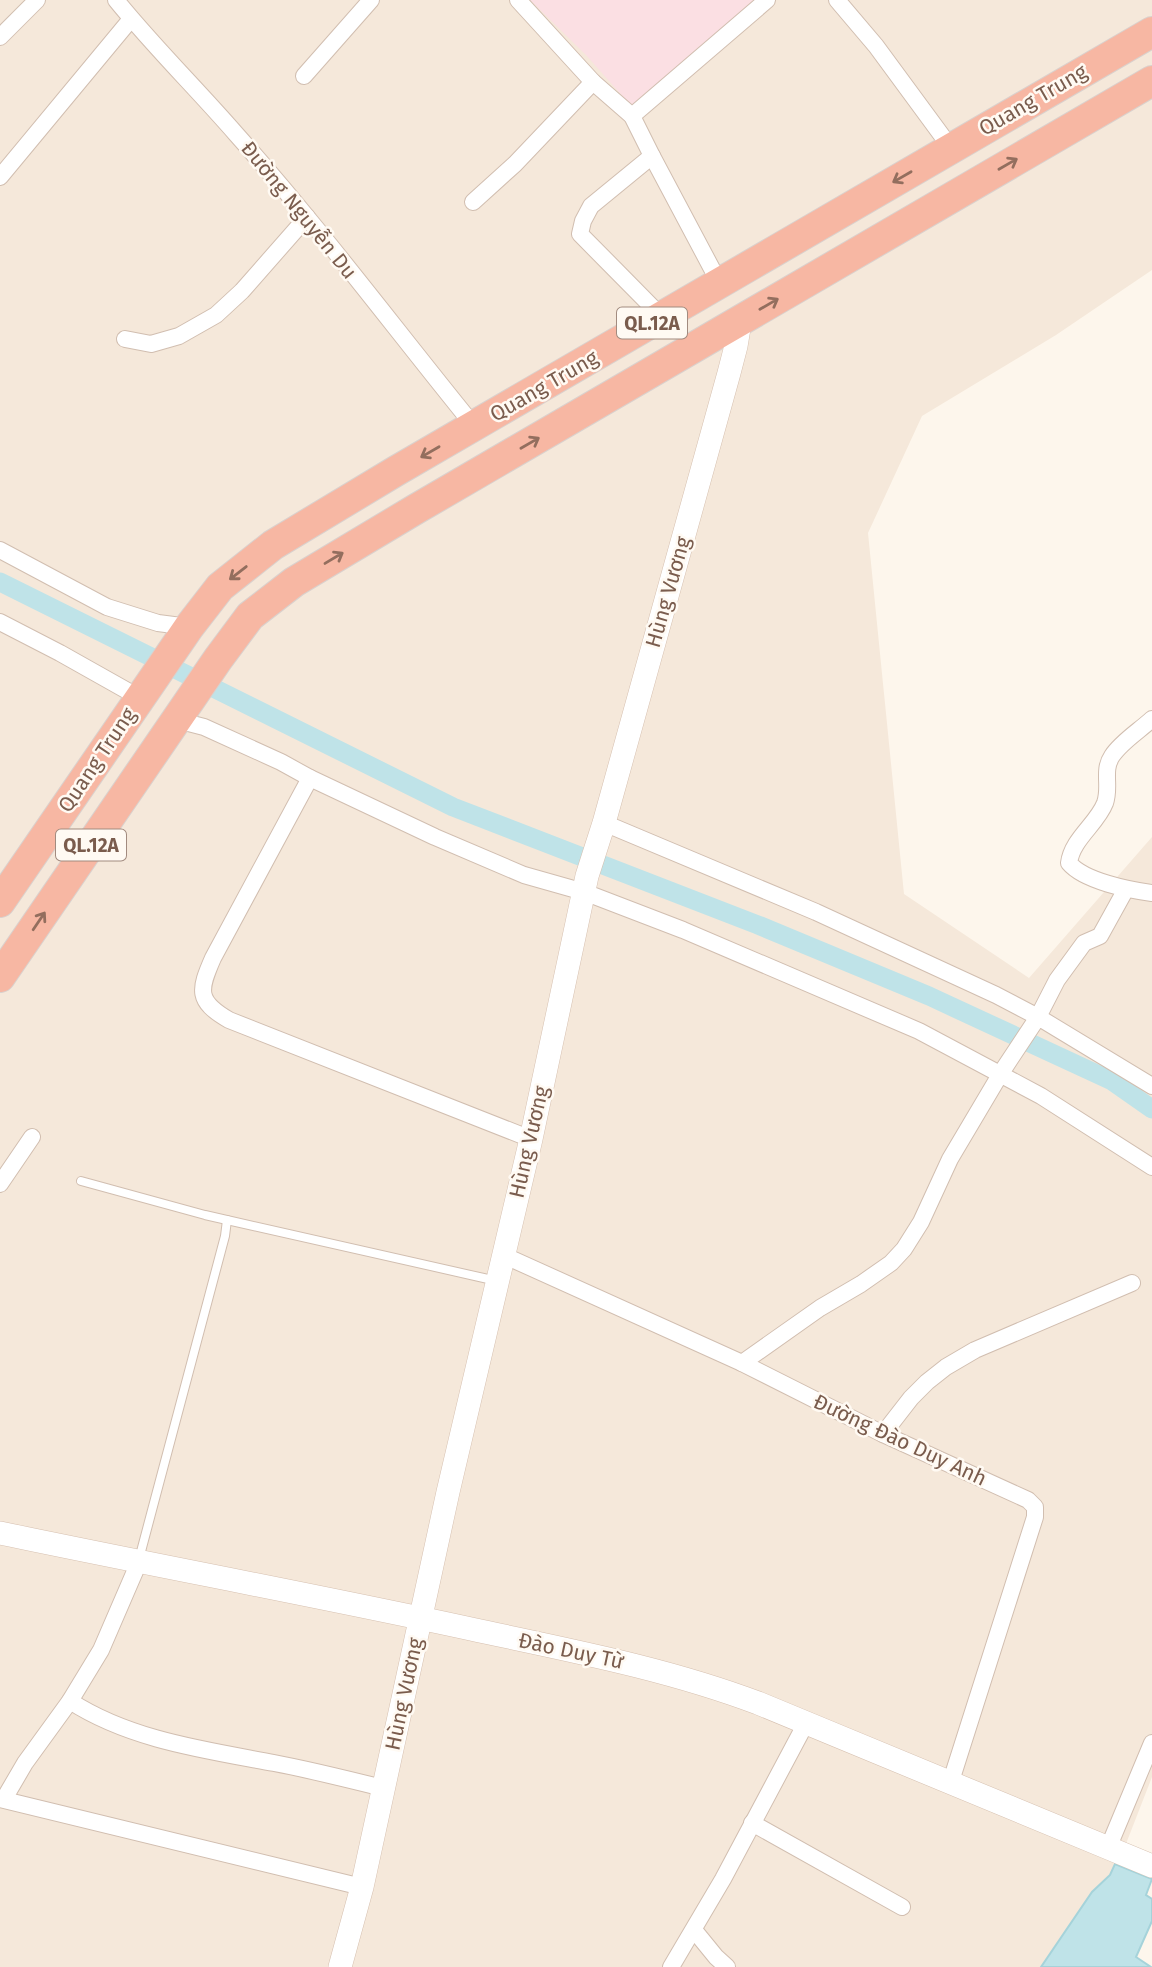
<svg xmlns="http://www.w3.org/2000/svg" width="1152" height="1967" viewBox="0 0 1152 1967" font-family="'Fira Sans',sans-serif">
<rect width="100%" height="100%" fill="#fdf6ec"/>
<!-- residential -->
<path fill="#f5e8da" d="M0 0H1152V270L1056 335 922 416 868 533 904 894 1029 978 1152 837V1777L1078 1967H0Z"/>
<!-- medical -->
<path fill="#fbdfe3" d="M530 0H755L633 108 586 55Z"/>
<!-- water -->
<path fill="#bfe3e8" stroke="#a5d3da" stroke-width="2" d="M1115 1864 1152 1879 1146 1895 1152 1899V1921L1136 1957 1151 1967H1041L1092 1892 1110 1875Z"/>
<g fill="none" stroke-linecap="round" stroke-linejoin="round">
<!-- canal -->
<path stroke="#bfe3e8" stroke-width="19" d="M0 582 453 807 758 925 929 996 1112 1081 1152 1109"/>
<defs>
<g id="lane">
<path d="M81 1181 205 1215 497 1281"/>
<path d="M139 1559 225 1236 227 1220"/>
</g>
<g id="street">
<path d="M116 0C154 47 197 89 236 134 320 228 395 329 474 426"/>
<path d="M518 0 593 82 632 116 652 156 720 284"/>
<path d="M837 0 876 46 951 148"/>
<path d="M0 37 37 0"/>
<path d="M304 76 371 0"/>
<path d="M632 116 767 0"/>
<path d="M652 156 591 206 583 221 580 234 662 317"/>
<path d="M0 177 131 19"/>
<path d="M473 202 515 164 593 82"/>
<path d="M125 339 151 344 179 336 216 315 242 291 307 217"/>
<path d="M0 550 107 607 158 623 189 627"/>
<path d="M0 622 60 653 140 698"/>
<path d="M1152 719C1139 731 1121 742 1112 756 1102 771 1111 786 1105 803 1097 824 1072 839 1069 863 1084 881 1129 890 1152 893"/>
<path d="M177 720 204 727 281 762 310 778 435 837 524 875 584 892 683 930 919 1031 1041 1096 1152 1167"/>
<path d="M310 778 213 958C199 990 196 1001 229 1020L531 1139"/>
<path d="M604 823 816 912 996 995 1038 1017 1057 980 1084 943 1100 936 1126 889"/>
<path d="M0 1184 32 1137"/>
<path d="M503 1255 742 1363 883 1434 1028 1500 1035 1507V1517L951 1781"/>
<path d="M742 1363 820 1308 861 1284 891 1263 904 1249 921 1222 950 1159 1001 1073 1038 1017 1152 1086"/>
<path d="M883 1434 911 1398 927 1382 946 1367 975 1350 1132 1283"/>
<path d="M70 1701C130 1740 205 1750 274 1763 311 1770 347 1779 383 1788"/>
<path d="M0 1799 362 1887"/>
<path d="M4 1799 25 1763 70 1701 101 1650 139 1562"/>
<path d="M752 1823 902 1907"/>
<path d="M1109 1846 1152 1743"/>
<path d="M694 1930 716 1957 727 1967"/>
<path d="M671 1967 723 1879 806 1723"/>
</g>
<g id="secondary">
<path d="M0 1533C157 1566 315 1595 471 1629 568 1650 665 1668 758 1703L1152 1866"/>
<path d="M340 1967 362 1887 448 1492 531 1139 587 876 604 823 729 373 736 346 740 322"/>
</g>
<g id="highway">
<path d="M0 902 189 627 220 587 273 545 396 471 1152 32"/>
<path d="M0 977 218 659 250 616 294 582 416 509 1152 81"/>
</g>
</defs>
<!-- lane casing -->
<use href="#lane" stroke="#d1beb0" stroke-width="10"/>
<!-- street casing -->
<use href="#street" stroke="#d1beb0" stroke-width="18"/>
<!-- secondary casing -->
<use href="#secondary" stroke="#d6c0b0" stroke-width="24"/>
<!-- highway casing -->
<use href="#highway" stroke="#dad1cd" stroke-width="32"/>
<!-- lane -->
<use href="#lane" stroke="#fff" stroke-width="8"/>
<!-- street -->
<use href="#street" stroke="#fff" stroke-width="16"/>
<!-- secondary -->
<use href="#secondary" stroke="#fff" stroke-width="23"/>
<!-- highway -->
<use href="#highway" stroke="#f7b7a3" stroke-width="30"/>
</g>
<!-- one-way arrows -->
<defs><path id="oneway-shaft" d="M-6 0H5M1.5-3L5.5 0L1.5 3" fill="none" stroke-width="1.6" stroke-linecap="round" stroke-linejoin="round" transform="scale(1.75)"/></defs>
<g stroke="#936e5e">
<use href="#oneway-shaft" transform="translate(1008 164) rotate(-30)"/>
<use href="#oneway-shaft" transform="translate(902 177) rotate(150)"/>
<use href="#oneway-shaft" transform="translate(769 304) rotate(-30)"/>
<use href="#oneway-shaft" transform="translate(530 443) rotate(-30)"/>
<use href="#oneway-shaft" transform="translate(430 452) rotate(150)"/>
<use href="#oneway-shaft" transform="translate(334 558) rotate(-31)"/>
<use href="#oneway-shaft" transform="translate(238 573) rotate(142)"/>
<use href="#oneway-shaft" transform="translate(39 921) rotate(-56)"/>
</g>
<g text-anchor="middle" stroke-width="5" stroke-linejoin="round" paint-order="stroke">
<!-- shield labels -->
<g fill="#fffaf3" stroke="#a28b7f" stroke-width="2">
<rect x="617" y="307.5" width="70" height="31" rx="5"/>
<rect x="56" y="829.5" width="70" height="31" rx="5"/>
</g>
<g font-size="19" font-weight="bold" fill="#7a5c4d">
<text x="652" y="330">QL.12A</text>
<text x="91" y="852">QL.12A</text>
</g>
<!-- street labels -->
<g font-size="21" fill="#7a5c4d" stroke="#fffaf3">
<text transform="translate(1033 100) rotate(-30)" y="7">Quang Trung</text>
<text transform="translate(299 210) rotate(51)" y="7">Đường Nguyễn Du</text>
<text transform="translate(544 386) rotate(-30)" y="7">Quang Trung</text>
<text transform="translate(668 592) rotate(-74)" y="7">Hùng Vương</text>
<text transform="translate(97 760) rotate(-56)" y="7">Quang Trung</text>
<text transform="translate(529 1142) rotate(-77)" y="7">Hùng Vương</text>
<text transform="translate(900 1440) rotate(25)" y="7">Đường Đào Duy Anh</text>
<text transform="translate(571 1651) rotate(12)" y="7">Đào Duy Từ</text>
<text transform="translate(404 1694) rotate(-78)" y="7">Hùng Vương</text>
</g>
</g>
</svg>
